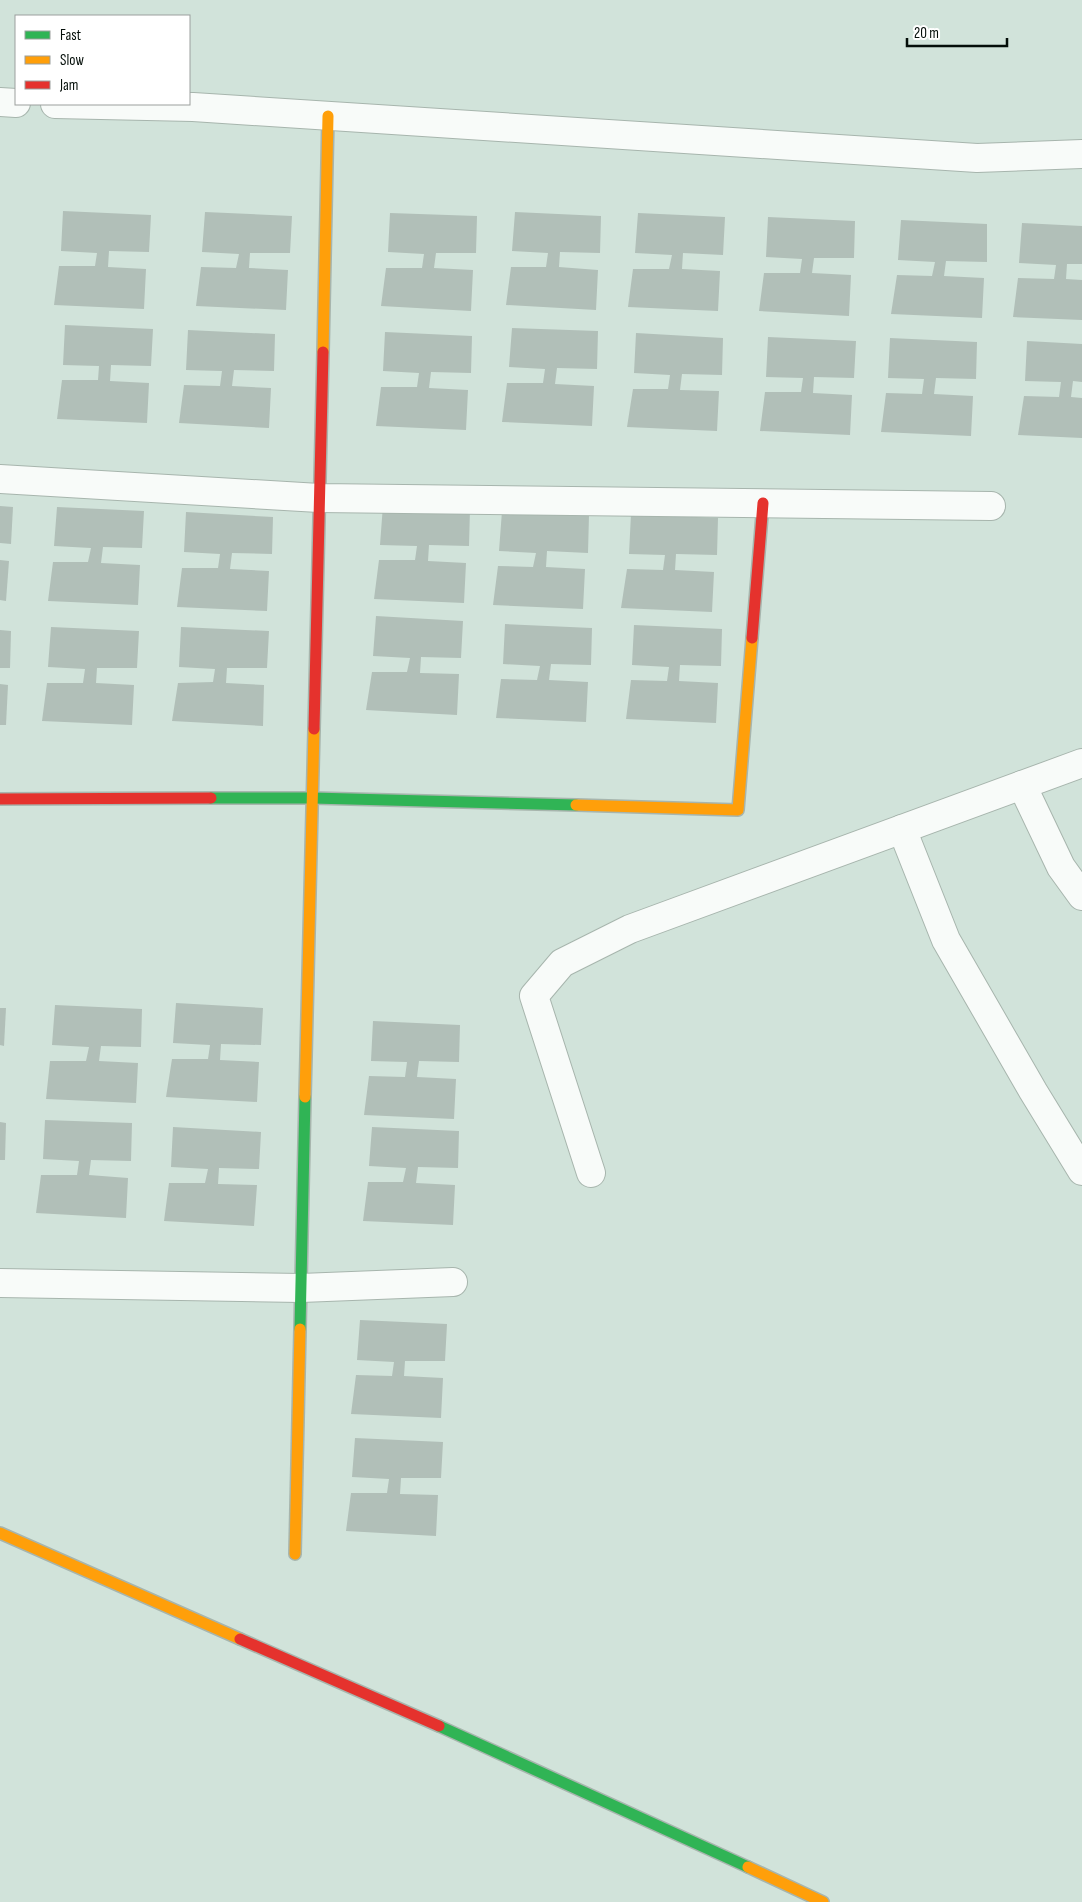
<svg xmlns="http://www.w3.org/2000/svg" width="1082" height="1902" viewBox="0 0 1082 1902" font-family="'Sofia Sans Condensed',sans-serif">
<rect width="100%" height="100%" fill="#d1e3da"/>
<!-- building -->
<g fill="#b1bfb8">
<path d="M63 211 151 215 149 252 109 251 108 267 146 269 144 309 54 305 59 266H95L97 253 61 251Z"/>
<path d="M205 212 292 216 290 253H250L249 268 288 270 286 310 196 306 201 267 236 268 239 254 202 252Z"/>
<path d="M515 212 601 216 600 253 560 252 559 267 598 270 596 310 506 305 511 267H546L548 253 512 251Z"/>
<path d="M390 213 477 216 476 253H436L434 268 473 270 471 311 381 306 386 268H422L424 254 388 252Z"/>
<path d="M638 213 725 217 723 255 683 253 682 269 720 271 718 311 628 307 633 269H669L672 255 635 253Z"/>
<path d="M768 217 855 221 854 258H814L812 273 851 275 849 316 759 311 764 273H800L802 259 766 257Z"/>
<path d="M901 220 987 224V262L946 261 944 276 984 278 982 318 891 314 897 275 932 276 935 262 898 260Z"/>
<path d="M1022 223 1082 226V264H1067L1066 279 1082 280V320L1013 317 1018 278 1054 279 1056 265 1019 263Z"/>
<path d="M65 325 153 329 151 366 111 365 110 381 149 383 147 423 57 419 62 380H98L99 366 63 365Z"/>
<path d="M512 328 598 331 597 369 557 368 555 384 594 386 592 426 502 422 507 383H543L545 369 509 367Z"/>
<path d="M188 330 275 334 274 371 234 370 232 386 271 388 269 428 179 423 184 385 220 386 222 371 186 370Z"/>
<path d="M385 332 472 336 471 373 431 372 429 388 468 390 466 430 376 426 381 387H417L419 373 383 371Z"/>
<path d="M636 333 723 338 722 375 682 374 680 390 719 391 717 431 627 427 633 389H668L670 375 634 373Z"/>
<path d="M768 337 856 341 854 378 814 377 813 393 852 395 850 435 760 431 765 392H801L803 378 766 377Z"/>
<path d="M890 338 977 342 976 379 936 378 934 394 973 396 971 436 881 432 886 393 922 394 924 379 888 378Z"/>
<path d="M1027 341 1082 344V382L1073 381 1071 397 1082 398V438L1018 435 1024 396 1059 397 1061 382 1025 381Z"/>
<path d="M383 505 470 509 469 546 429 545 428 561 466 563 464 603 374 599 379 560H415L417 546 380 545Z"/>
<path d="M0 506 13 507 11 544 0 543Z"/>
<path d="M57 507 144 511 142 548 103 547 101 563 140 565 138 605 48 601 53 562H88L91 548 54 546Z"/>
<path d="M502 511 589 515 588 553 547 551 546 567 585 569 583 609 493 605 498 566 533 567 536 553 499 551Z"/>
<path d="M186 512 273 517 272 554 232 553 230 569 269 571 267 611 177 607 182 568H218L220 554 184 552Z"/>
<path d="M631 514 718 518 717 555 676 554 675 570 714 572 712 612 621 608 627 569 663 570 665 555 629 554Z"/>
<path d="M0 560 9 561 6 601 0 600Z"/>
<path d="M376 616 463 621 461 658 421 657 420 673 459 674 457 715 366 710 372 672H407L410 658 373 656Z"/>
<path d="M505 624 592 628 591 665 551 664 549 680 588 682 586 722 496 718 501 679 537 680 540 666 503 664Z"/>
<path d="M634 625 722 629 721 666 680 665 679 681 718 683 716 723 626 719 631 680 667 681 669 667 632 665Z"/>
<path d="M51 627 139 631 137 668H97L96 683 134 685 132 725 42 721 47 683H83L85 669 48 667Z"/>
<path d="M181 627 269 631 267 668H227L226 683 264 685 263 726 172 721 178 683 213 682 215 669 179 667Z"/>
<path d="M0 630 11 631 10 668H0Z"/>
<path d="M0 684 8 685 6 725H0Z"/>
<path d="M176 1003 263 1008 261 1045 221 1044 220 1060 259 1062 257 1102 166 1097 172 1059H208L210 1045 173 1043Z"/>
<path d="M55 1005 142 1009 141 1047 101 1046 99 1061 138 1063 136 1103 46 1099 50 1061H86L89 1047 52 1045Z"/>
<path d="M0 1008H6L4 1046 0 1045Z"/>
<path d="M373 1021 460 1025 459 1062 419 1061 417 1077 456 1079 454 1119 364 1115 369 1076 405 1077 407 1062 371 1061Z"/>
<path d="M45 1120 132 1123 131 1161 91 1160 89 1175 128 1178 126 1218 36 1213 41 1175H77L79 1161 43 1159Z"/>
<path d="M0 1122 6 1123 5 1160H0Z"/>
<path d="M173 1127 261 1132 259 1169 219 1168 218 1184 257 1185 254 1226 164 1221 169 1183H205L208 1169 171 1167Z"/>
<path d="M372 1127 459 1131 458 1168 418 1167 416 1183 455 1185 453 1225 363 1221 368 1182H403L406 1168 369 1166Z"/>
<path d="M360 1320 447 1324 445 1361H405L404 1376 443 1378 441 1418 351 1414 356 1375 392 1376 394 1362 357 1360Z"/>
<path d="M355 1438 443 1442 441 1478H401L400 1494 438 1495 436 1536 346 1531 351 1493H387L389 1479 352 1477Z"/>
</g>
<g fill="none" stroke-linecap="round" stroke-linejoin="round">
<defs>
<g id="street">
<path d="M0 102 16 103"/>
<path d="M55 104 193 107 977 158 1082 154"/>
<path d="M0 479 319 498 991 506"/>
<path d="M1022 785 1061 867 1082 896"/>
<path d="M902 829 946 940 1033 1091 1082 1171"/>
<path d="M591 1173 534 996 562 963 630 929 1082 763"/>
<path d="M0 1283 301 1288 453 1282"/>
</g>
<g id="fast">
<path d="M211 798H313L576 805"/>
<path d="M300 1329 305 1097"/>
<path d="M439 1726 748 1867"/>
</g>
<g id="slow">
<path d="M323 352 328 116"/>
<path d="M576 805 738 810 752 638"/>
<path d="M305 1097 314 729"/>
<path d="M0 1533 240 1639"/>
<path d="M295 1554 300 1329"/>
<path d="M748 1867 823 1902"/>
</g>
<g id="jam">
<path d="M752 638 763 503"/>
<path d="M314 729 323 352"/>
<path d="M0 799 211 798"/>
<path d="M240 1639 439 1726"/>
</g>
</defs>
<!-- street casing -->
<use href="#street" stroke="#a7b5ad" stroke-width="30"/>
<!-- fast casing -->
<use href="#fast" stroke="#a7b5ad" stroke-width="14"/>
<!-- slow casing -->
<use href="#slow" stroke="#a7b5ad" stroke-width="14"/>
<!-- jam casing -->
<use href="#jam" stroke="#a7b5ad" stroke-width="14"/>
<!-- street -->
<use href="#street" stroke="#f8fbf9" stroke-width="28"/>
<!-- fast -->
<use href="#fast" stroke="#30b455" stroke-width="11"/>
<!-- slow -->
<use href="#slow" stroke="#ff9f0a" stroke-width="11"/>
<!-- jam -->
<use href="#jam" stroke="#e5322d" stroke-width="11"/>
</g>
<!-- legend -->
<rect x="15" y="15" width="175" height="90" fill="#ffffff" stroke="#9b9f9d"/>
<rect x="25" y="31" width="25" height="8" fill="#30b455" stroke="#9b9f9d"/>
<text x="60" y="40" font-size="15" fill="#040e09">Fast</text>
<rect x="25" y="56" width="25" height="8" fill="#ff9f0a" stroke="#9b9f9d"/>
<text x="60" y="65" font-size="15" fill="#040e09">Slow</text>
<rect x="25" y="81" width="25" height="8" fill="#e5322d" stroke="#9b9f9d"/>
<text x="60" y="90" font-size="15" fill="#040e09">Jam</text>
<!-- scale -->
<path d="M907 38v8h100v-8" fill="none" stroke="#040e09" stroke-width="2.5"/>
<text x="914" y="38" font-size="15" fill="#040e09" stroke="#ffffff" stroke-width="4" paint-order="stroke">20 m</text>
</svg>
